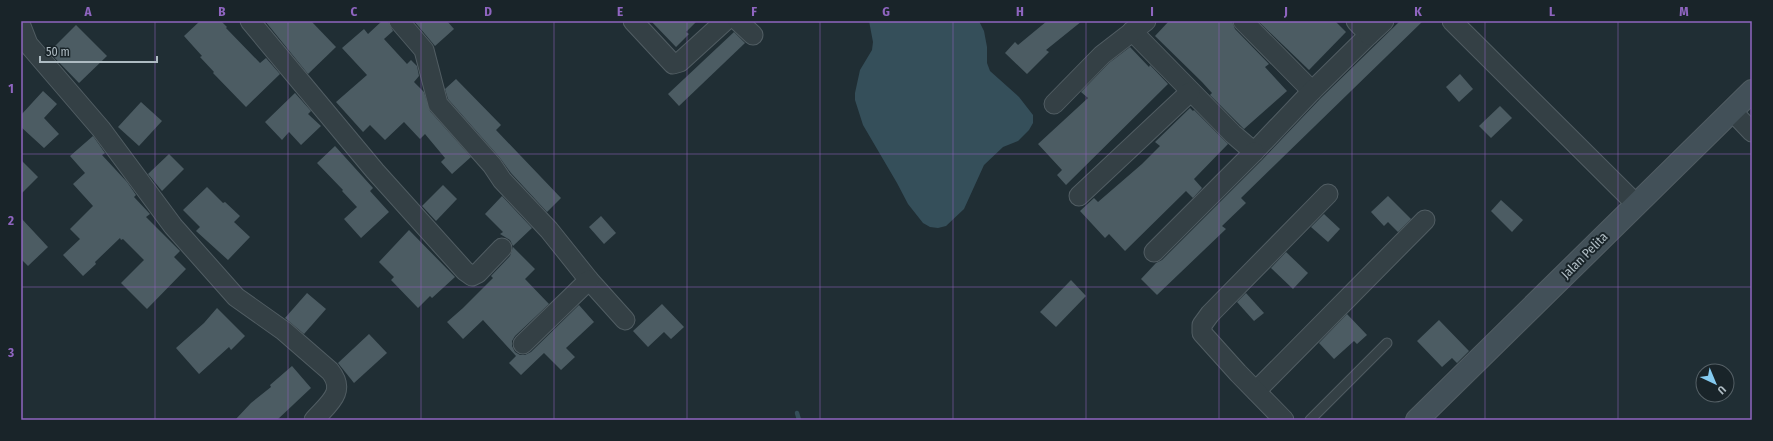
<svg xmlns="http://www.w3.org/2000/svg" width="1773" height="441" viewBox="0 0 1773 441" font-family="'Fira Sans Condensed',sans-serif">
<rect width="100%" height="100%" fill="#202e34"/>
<!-- water -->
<path fill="#354f5a" d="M869 21H979L984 31 987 47V63L990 71 1019 97 1033 115V123L1029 130 1018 141 1003 147 984 165 964 209 946 226 938 228 930 227 923 223 908 204 897 183 863 125 855 100V93L860 70 872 50 873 42Z"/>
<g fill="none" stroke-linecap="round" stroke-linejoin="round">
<!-- stream -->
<path stroke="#354f5a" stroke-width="4.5" d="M797 413 799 420"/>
</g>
<!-- building -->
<g fill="#4c5c63">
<path d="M200 21H221L227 27 226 28 260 63 266 58 280 74 246 107 213 73 214 72 200 57 202 56 184 36Z"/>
<path d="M265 21H311L336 47 308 74Z"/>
<path d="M382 21H388L393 31 384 39 407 64 411 60 417 66 419 76 414 82 424 92 430 111 471 157 452 174 441 162 445 158 425 134 420 139 404 122 385 140 370 125 363 132 336 102 367 75 342 48 364 29 368 34Z"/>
<path d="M414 21H447L454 29 435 46Z"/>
<path d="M651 21H697L686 32 689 34 676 47Z"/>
<path d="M1047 21H1082L1046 50 1049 52 1027 74 1005 53 1015 42 1018 45Z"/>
<path d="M1169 21H1232L1235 29 1269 64 1265 67 1287 91 1244 129 1210 95 1212 93 1202 82 1155 36Z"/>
<path d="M1258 21H1335L1346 32 1309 70Z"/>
<path d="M1400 21H1423L1241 198 1246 203 1222 226 1226 229 1157 295 1141 279 1156 263 1162 260 1262 160 1320 99Z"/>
<path d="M76 25 107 56 79 83 49 52Z"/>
<path d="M734 32 745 43 679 106 668 94Z"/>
<path d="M1130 47 1149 67 1150 65 1168 84 1066 185 1057 175 1062 170 1038 144 1088 98 1081 92 1109 63Z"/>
<path d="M1460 74 1473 89 1459 102 1446 87Z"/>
<path d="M456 79 501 125 496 130 561 198 547 212 511 173 500 158 448 99 445 89Z"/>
<path d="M43 91 57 104 44 118 59 134 44 148 21 127V115Z"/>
<path d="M295 93 311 111 308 114 321 126 301 145 289 132 282 140 265 122Z"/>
<path d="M141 102 162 121 139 146 118 127Z"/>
<path d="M1500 106 1512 118 1491 138 1479 126Z"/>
<path d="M1190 108 1193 111 1194 110 1228 144 1194 179 1202 188 1193 198 1186 191 1125 251 1109 234 1105 238 1080 211 1094 198 1098 202 1142 164 1160 146 1155 142Z"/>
<path d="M93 136 105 153 102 155 127 182 136 195 134 197 150 214 146 217 180 251 174 257 186 269 147 309 121 283 144 260 123 239 121 240 120 238 95 262 96 264 83 276 63 255 80 239 70 229 93 206 73 184 85 173 70 156Z"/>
<path d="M335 146 373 188 370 191 389 212 361 238 344 219 357 207 342 191 343 190 317 163Z"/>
<path d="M169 154 184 169 162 191 148 174Z"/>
<path d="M21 160 38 177 21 194Z"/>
<path d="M443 185 457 199 436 221 422 206Z"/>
<path d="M207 187 223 203 225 202 240 216 234 222 250 237 228 260 196 231 200 227 183 210Z"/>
<path d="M502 196 532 228 513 246 510 240 500 234 503 232 485 214Z"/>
<path d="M1388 196 1411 219 1398 232 1388 222 1384 226 1371 212Z"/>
<path d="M1501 200 1523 220 1512 232 1491 211Z"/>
<path d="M1324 214 1340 229 1328 242 1311 227Z"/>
<path d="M601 216 616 233 604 244 589 227Z"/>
<path d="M21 218 48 247 28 266 21 259Z"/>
<path d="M409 230 455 277 432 298 430 296 418 308 391 280 394 277 379 262Z"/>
<path d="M513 247 535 269 525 279 549 304 515 336 512 341V346L515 352 520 355H525L531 352 579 305 594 322 566 348 575 357 561 370 544 353 521 375 509 363 516 356 483 320 463 339 447 322 463 308 493 278 491 276 510 256Z"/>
<path d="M1286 252 1308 273 1293 289 1271 268Z"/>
<path d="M1071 280 1086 296 1056 327 1040 312Z"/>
<path d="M307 293 326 309 304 334 285 318Z"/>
<path d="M1246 293 1264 313 1254 321 1237 302Z"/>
<path d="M662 304 684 327 671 339 664 332 648 347 633 331Z"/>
<path d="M217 308 245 336 231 350 229 347 199 374 176 348 204 323Z"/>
<path d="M1347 314 1367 335 1357 344 1354 341 1334 359 1319 343Z"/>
<path d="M1439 320 1469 351 1457 363 1452 358 1442 367 1417 341Z"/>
<path d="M369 334 387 353 354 383 338 363Z"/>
<path d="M292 366 311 388 277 420H235L251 403 271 387 270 385Z"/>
</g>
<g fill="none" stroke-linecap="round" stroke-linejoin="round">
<defs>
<path id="lane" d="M1310 420 1387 343"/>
<g id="street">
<path d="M250 21 375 171 465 271 472 276 478 273 502 248"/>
<path d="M399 21 424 50 438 104 492 165 502 180 549 230 589 280 625 320"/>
<path d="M633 21 673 64 680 62 725 21"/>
<path d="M738 21 753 35"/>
<path d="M1243 21 1312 91"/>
<path d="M1452 21 1636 204"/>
<path d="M21 26 28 44 101 129 173 226 236 297 284 331 330 371C347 392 328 404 314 420"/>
<path d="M1132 31 1233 134 1254 152 1312 91 1369 35 1356 21"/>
<path d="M1369 35 1384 21"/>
<path d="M1054 104 1102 55 1146 21"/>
<path d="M1732 111 1752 132"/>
<path d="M1079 196 1190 92"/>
<path d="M1154 252 1254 152"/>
<path d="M523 344 589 280"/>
<path d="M1256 391 1425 220"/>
<path d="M1284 420 1238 373 1202 333V325L1210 314 1328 194"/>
</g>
<path id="secondary" d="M1417 420 1752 91"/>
</defs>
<!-- lane casing -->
<use href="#lane" stroke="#515d63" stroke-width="11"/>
<!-- street casing -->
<use href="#street" stroke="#515d63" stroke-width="21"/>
<!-- secondary casing -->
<use href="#secondary" stroke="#515d63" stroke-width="24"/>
<!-- lane -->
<use href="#lane" stroke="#344045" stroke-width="9"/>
<!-- street -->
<use href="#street" stroke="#344045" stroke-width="19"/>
<!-- secondary -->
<use href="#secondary" stroke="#425058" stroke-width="22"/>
</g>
<!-- grid -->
<path fill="none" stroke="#8f65c0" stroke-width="1" stroke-opacity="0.55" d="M155 21V420M288 21V420M421 21V420M554 21V420M687 21V420M820 21V420M953 21V420M1086 21V420M1219 21V420M1352 21V420M1485 21V420M1618 21V420M21 154H1752M21 287H1752"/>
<g text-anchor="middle" stroke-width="4" stroke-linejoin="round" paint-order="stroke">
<!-- street labels -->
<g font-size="13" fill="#aebbc2" stroke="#192429">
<text transform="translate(1584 255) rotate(-45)" y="5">Jalan Pelita</text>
</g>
</g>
<!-- border -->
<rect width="1773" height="441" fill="none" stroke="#192429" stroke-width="44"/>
<!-- north arrow -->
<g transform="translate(1715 383) rotate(136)"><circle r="19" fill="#192429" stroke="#556066"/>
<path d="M0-3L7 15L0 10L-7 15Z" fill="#85cbf0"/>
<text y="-6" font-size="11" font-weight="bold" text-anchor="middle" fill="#aebbc2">U</text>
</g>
<!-- scale -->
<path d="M40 56v6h117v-6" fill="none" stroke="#aebbc2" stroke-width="2"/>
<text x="46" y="56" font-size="12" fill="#aebbc2" stroke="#192429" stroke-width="3" paint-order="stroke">50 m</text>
<rect x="22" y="22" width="1729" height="397" fill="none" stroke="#8f65c0" stroke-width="1.5"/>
<g font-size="13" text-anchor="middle" font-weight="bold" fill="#8f65c0">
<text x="88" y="16">A</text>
<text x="222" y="16">B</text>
<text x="354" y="16">C</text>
<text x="488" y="16">D</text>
<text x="620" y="16">E</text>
<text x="754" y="16">F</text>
<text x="886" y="16">G</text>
<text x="1020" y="16">H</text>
<text x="1152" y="16">I</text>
<text x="1286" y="16">J</text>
<text x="1418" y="16">K</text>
<text x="1552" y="16">L</text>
<text x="1684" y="16">M</text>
<text x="11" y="93">1</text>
<text x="11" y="225">2</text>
<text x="11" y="357">3</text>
</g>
</svg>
